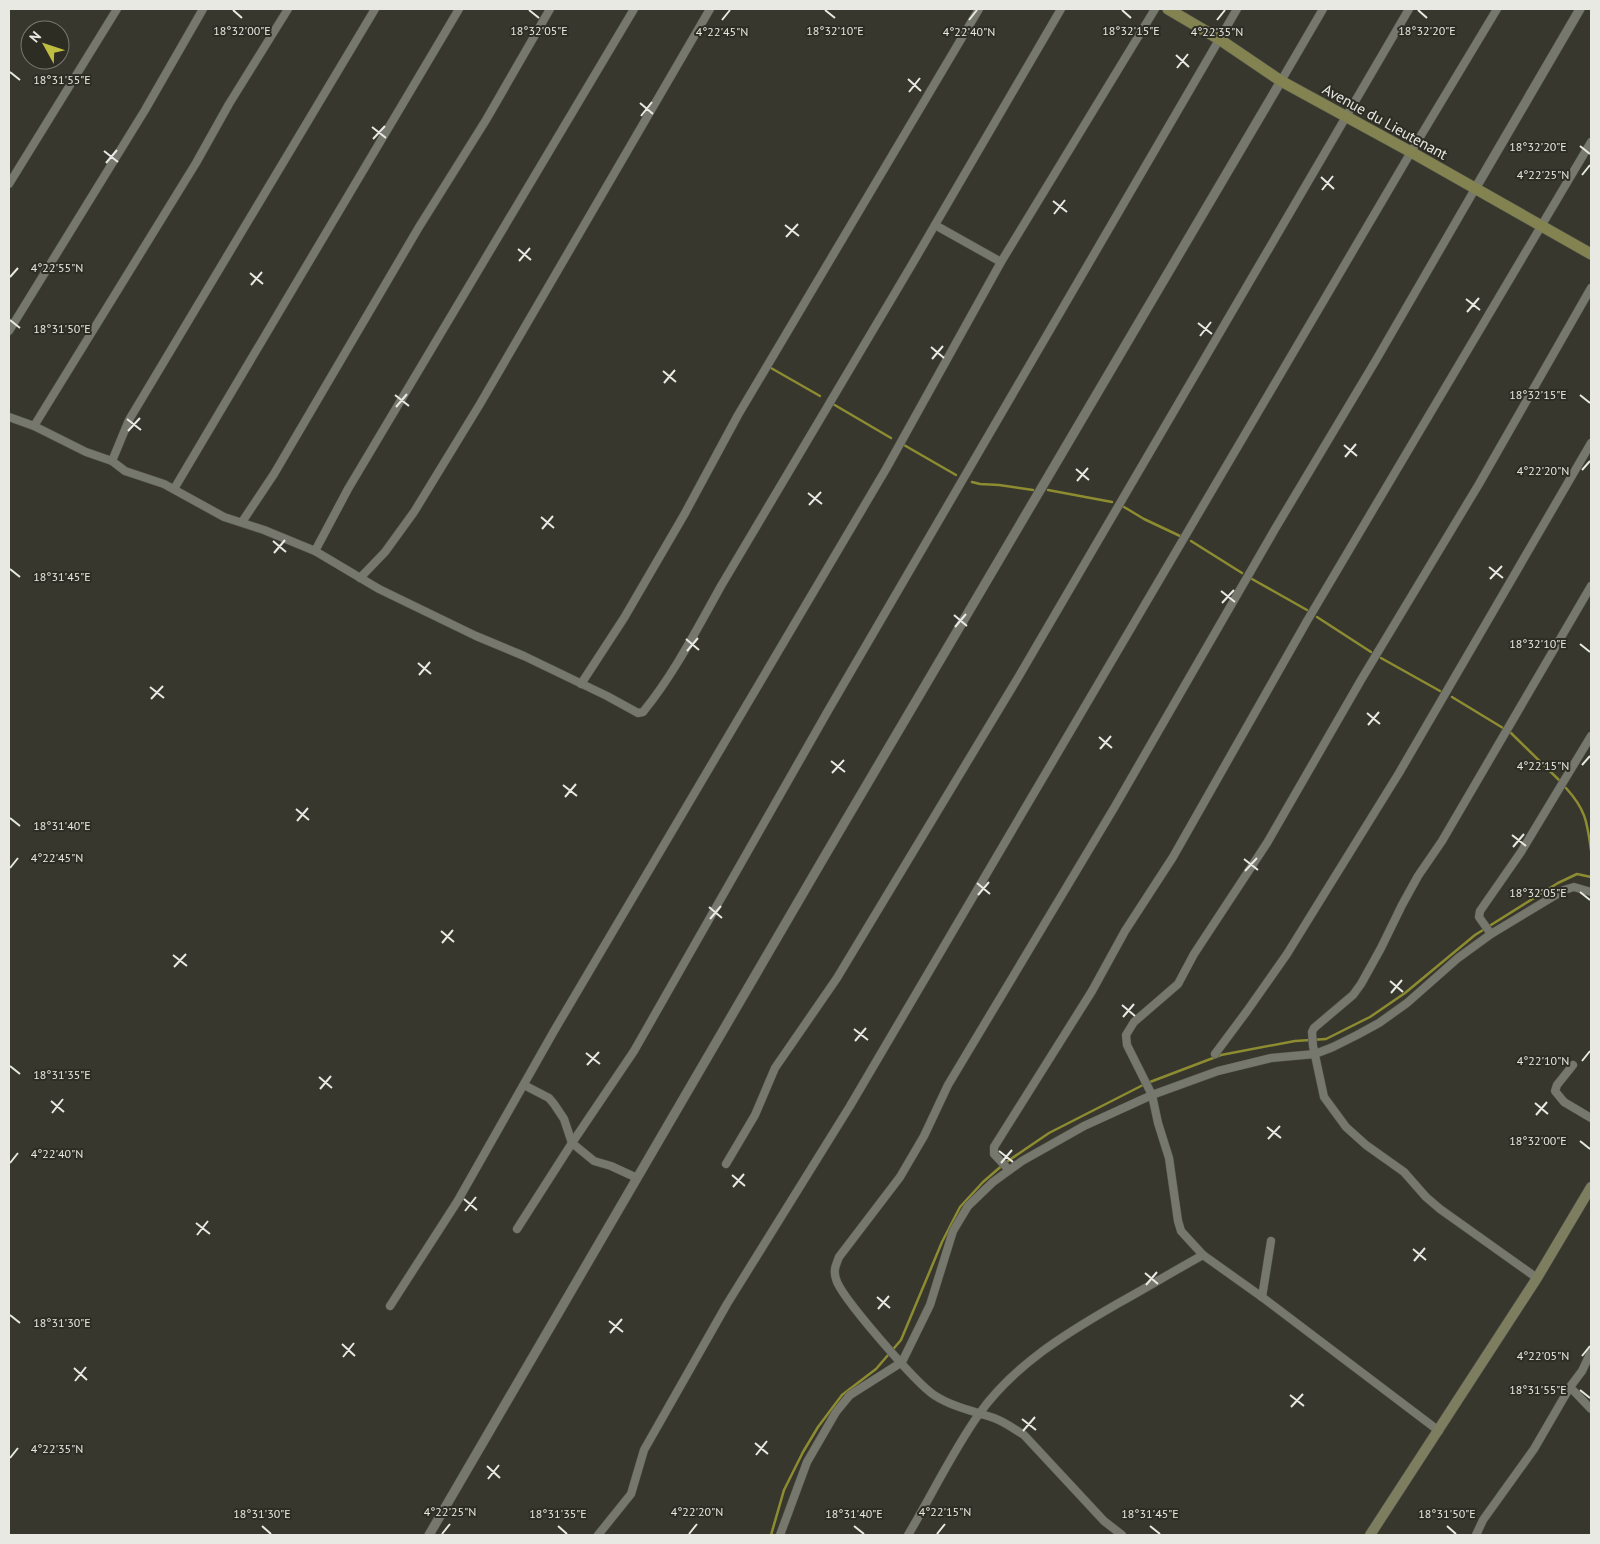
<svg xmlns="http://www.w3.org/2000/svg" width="1600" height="1544" viewBox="0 0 1600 1544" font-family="'PT Sans',sans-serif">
<rect width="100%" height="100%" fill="#37372e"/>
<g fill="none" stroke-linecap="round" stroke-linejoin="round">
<!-- stream -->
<g stroke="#8d8c31" stroke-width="2.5">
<path d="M771 368 820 396"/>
<path d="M833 404 891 438"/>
<path d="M904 445 956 475"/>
<path d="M972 482 980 484 999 485 1033 490"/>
<path d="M1048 490 1112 502"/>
<path d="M1124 507 1144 519 1180 536"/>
<path d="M1191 541 1242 573"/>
<path d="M1252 579 1307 610"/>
<path d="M1317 617 1371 652"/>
<path d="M1381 658 1440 691"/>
<path d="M1452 697 1503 728"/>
<path d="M1511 733 1559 780"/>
<path d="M1566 788C1586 810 1587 822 1591 850"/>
<path d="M1150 1082 1221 1055 1295 1041 1326 1039 1370 1017 1405 993 1475 935 1558 883 1577 874 1591 877"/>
<path d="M771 1535 784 1490 803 1452 818 1427 842 1395 876 1369 901 1340 942 1242 960 1207 983 1182 1005 1163 1049 1133 1143 1085"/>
</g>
<defs>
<g id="minor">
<path d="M1281 81 1323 9"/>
<path d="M9 184 117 9"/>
<path d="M935 225 1001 262"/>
<path d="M9 331 145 110 203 9"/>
<path d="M9 417 34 426 86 452 112 461 125 471 164 484 224 517 264 530 315 551 379 589 476 636 524 656 607 696 638 713 643 712C674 674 697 629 721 586L911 266 1061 9"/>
<path d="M34 426 196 163 229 104 288 9"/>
<path d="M112 461 129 420 375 9"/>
<path d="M174 489 459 9"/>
<path d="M242 522 274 474 419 227 486 120 550 9"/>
<path d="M315 551 348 489 634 9"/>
<path d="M360 578 385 552 414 512 480 404 710 9"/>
<path d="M581 684 624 618 684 515 738 415 979 9"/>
<path d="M1491 934 1479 917 1480 911 1521 852 1591 736"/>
<path d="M1215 1054 1247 1011 1287 954 1399 773 1591 443"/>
<path d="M1573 1065 1557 1085 1555 1091 1564 1102 1591 1118"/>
<path d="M524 1085 549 1098 554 1104 564 1119 572 1143 594 1161 611 1166 637 1178"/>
<path d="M726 1164 755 1115 775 1068 837 978 1019 676 1409 9"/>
<path d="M1009 1170 994 1154V1147L1092 991 1125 931 1173 857 1307 621 1591 142"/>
<path d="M517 1229 572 1143 634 1051 829 709 1237 9"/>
<path d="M1537 1278 1440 1209 1426 1197 1404 1172 1366 1145 1346 1127 1324 1097 1313 1046 1312 1032 1314 1028 1353 995 1361 984 1381 948 1402 905 1418 876 1442 841 1591 586"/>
<path d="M1262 1297 1271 1241"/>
<path d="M390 1306 457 1202 554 1031 886 469 1001 262 1155 9"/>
<path d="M1570 1387 1591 1409"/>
<path d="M1439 1431 1262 1297 1203 1255 1181 1231 1178 1221 1169 1158 1158 1123 1152 1095 1127 1045 1126 1035 1134 1022 1178 984 1194 954 1267 843 1361 680 1479 484 1591 288"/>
<path d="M598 1535 631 1494 644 1450 727 1304 850 1106 1411 152 1497 9"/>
<path d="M780 1535 807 1462 836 1412 850 1395 902 1362 930 1305 953 1231 968 1206 993 1182 1022 1161 1084 1126 1152 1095 1218 1071 1271 1058 1315 1054 1333 1047 1357 1035 1379 1023 1407 1003 1458 958 1491 934 1564 890 1574 887 1591 892"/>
<path d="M908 1535C932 1495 952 1452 979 1414 1014 1365 1065 1334 1117 1304 1146 1288 1174 1271 1203 1255"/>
<path d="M1122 1535 1104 1521 1024 1435C1014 1429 1005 1422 994 1418 974 1411 952 1407 934 1395 916 1383 840 1296 836 1279 833 1270 836 1265 839 1257L900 1177 924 1136 948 1085 1114 808 1275 529 1376 360 1475 189"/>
<path d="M1476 1535 1483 1520 1534 1449 1570 1387 1582 1371 1591 1352"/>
</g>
<g id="tertiary">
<path d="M1475 189 1580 9"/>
<path d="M429 1535 823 859 1281 81"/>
</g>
<path id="secondary" d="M1370 1535 1537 1278 1591 1187"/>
<path id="primary" d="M1168 9 1219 39 1281 81 1411 152 1591 254"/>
</defs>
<!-- minor casing -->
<use href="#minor" stroke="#53534b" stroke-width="9"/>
<!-- tertiary casing -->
<use href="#tertiary" stroke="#53534b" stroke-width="10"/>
<!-- secondary casing -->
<use href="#secondary" stroke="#53534b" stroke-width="11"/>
<!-- primary casing -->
<use href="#primary" stroke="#53534b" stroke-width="12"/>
<!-- minor -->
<use href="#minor" stroke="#76776d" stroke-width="8"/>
<!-- tertiary -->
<use href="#tertiary" stroke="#76776d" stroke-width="9"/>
<!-- secondary -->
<use href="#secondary" stroke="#7d7d5f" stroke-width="10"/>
<!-- primary -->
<use href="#primary" stroke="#838351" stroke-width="11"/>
</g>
<!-- ticks -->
<path fill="none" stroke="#e8e9e3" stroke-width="2" d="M233 10 242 18M529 10 539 18M825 10 835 18M1122 10 1131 18M1418 10 1427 18M722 20 730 10M969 20 977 10M1217 20 1225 10M1176 55 1189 67M1177 68 1188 54M10 72 20 80M908 79 921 91M909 92 920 78M640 103 653 114M641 116 652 102M372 127 386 138M373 139 385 126M1580 146 1590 154M104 151 118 162M106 163 117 150M1582 175 1590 165M1321 177 1334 189M1322 190 1333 176M1053 201 1067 212M1054 214 1065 200M785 225 799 236M786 237 798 224M518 249 531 260M519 261 530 248M250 273 263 284M10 277 18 268M251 285 262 272M1466 299 1480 310M1467 312 1479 298M10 320 20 328M1198 323 1212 334M1200 336 1211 322M931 347 944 358M932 359 943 346M663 371 676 382M664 383 675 370M395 395 409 406M1580 395 1590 403M396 407 407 394M127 419 141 430M128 431 140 418M1344 445 1357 456M1345 457 1356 444M1076 469 1089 480M1582 470 1590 461M1077 481 1088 468M808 493 822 504M809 505 821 492M541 517 554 528M542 529 553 516M273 541 286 552M274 553 285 540M1489 567 1503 578M10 569 20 577M1490 579 1502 566M1221 591 1235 602M1222 603 1234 590M954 615 967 626M955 627 966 614M686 639 699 650M1580 644 1590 652M687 651 698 638M418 663 431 674M419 675 430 662M150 687 164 698M151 699 163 686M1367 713 1380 724M1368 725 1379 712M1099 737 1112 748M1100 749 1111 736M831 761 845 772M1582 765 1590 756M832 773 844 760M563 785 577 796M565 797 576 784M296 809 309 820M10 818 20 826M297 821 308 808M1512 835 1526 846M1513 847 1524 834M1244 859 1258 870M10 868 18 858M1245 871 1257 858M977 883 990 894M1580 892 1590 900M978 895 989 882M709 907 722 918M710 919 721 906M441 931 454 942M442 943 453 930M173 955 187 966M174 967 186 954M1390 981 1403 992M1391 993 1402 980M1122 1005 1135 1016M1123 1017 1134 1004M854 1029 868 1040M855 1041 866 1028M586 1053 600 1064M1582 1061 1590 1051M587 1065 599 1052M10 1066 20 1074M319 1077 332 1088M320 1089 331 1076M51 1101 64 1112M1535 1103 1548 1114M52 1113 63 1099M1536 1115 1547 1102M1267 1127 1281 1138M1268 1139 1280 1126M1580 1141 1590 1149M999 1151 1013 1162M10 1163 18 1153M1001 1163 1012 1150M732 1175 745 1186M733 1187 744 1174M464 1199 477 1210M465 1211 476 1197M196 1223 210 1234M197 1235 208 1221M1413 1249 1426 1260M1414 1261 1425 1248M1145 1273 1158 1284M1146 1285 1157 1272M877 1297 890 1308M878 1309 889 1296M10 1315 20 1323M609 1321 623 1332M610 1333 622 1319M342 1344 355 1356M1582 1356 1590 1346M343 1357 354 1343M74 1368 87 1380M75 1381 86 1367M1580 1390 1590 1398M1290 1395 1304 1406M1291 1407 1303 1394M1022 1419 1036 1430M1023 1431 1035 1417M755 1443 768 1454M756 1455 767 1441M10 1458 18 1448M487 1466 500 1478M488 1479 499 1465M262 1526 271 1534M558 1526 567 1534M854 1526 864 1534M1150 1526 1160 1534M1447 1526 1456 1534M442 1534 450 1524M689 1534 697 1524M937 1534 945 1524"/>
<g text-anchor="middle" stroke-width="4" stroke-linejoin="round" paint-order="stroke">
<!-- street labels -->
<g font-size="15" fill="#e8e9e3" stroke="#2d2d24">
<text transform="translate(1385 122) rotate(29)" y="5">Avenue du Lieutenant</text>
</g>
</g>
<g font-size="12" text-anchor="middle" fill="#e8e9e3" stroke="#2d2d24" stroke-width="4" stroke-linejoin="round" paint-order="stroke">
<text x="242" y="35">18°32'00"E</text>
<text x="539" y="35">18°32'05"E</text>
<text x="835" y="35">18°32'10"E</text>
<text x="1131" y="35">18°32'15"E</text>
<text x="1427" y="35">18°32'20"E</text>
<text x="722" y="36">4°22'45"N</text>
<text x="969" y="36">4°22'40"N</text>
<text x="1217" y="36">4°22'35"N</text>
<text x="62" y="84">18°31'55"E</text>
<text x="1538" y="151">18°32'20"E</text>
<text x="1543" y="179">4°22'25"N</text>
<text x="57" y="272">4°22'55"N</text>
<text x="62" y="333">18°31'50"E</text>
<text x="1538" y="399">18°32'15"E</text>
<text x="1543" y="475">4°22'20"N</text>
<text x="62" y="581">18°31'45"E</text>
<text x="1538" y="648">18°32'10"E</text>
<text x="1543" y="770">4°22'15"N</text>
<text x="62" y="830">18°31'40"E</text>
<text x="57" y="862">4°22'45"N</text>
<text x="1538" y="897">18°32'05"E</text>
<text x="1543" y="1065">4°22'10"N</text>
<text x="62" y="1079">18°31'35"E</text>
<text x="1538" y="1145">18°32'00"E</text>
<text x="57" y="1158">4°22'40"N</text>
<text x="62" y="1327">18°31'30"E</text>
<text x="1543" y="1360">4°22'05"N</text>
<text x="1538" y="1394">18°31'55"E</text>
<text x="57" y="1453">4°22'35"N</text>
<text x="450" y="1516">4°22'25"N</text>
<text x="697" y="1516">4°22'20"N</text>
<text x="945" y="1516">4°22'15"N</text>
<text x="262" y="1518">18°31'30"E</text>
<text x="558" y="1518">18°31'35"E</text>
<text x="854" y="1518">18°31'40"E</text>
<text x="1150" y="1518">18°31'45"E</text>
<text x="1447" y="1518">18°31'50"E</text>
</g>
<!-- border -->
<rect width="1600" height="1544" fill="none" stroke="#e8e9e3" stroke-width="20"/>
<!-- north arrow -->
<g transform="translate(45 45) rotate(310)"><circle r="24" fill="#2d2d24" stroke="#787870"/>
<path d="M0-4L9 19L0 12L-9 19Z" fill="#c0be41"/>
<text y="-8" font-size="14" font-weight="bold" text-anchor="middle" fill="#e8e9e3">N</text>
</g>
</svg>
